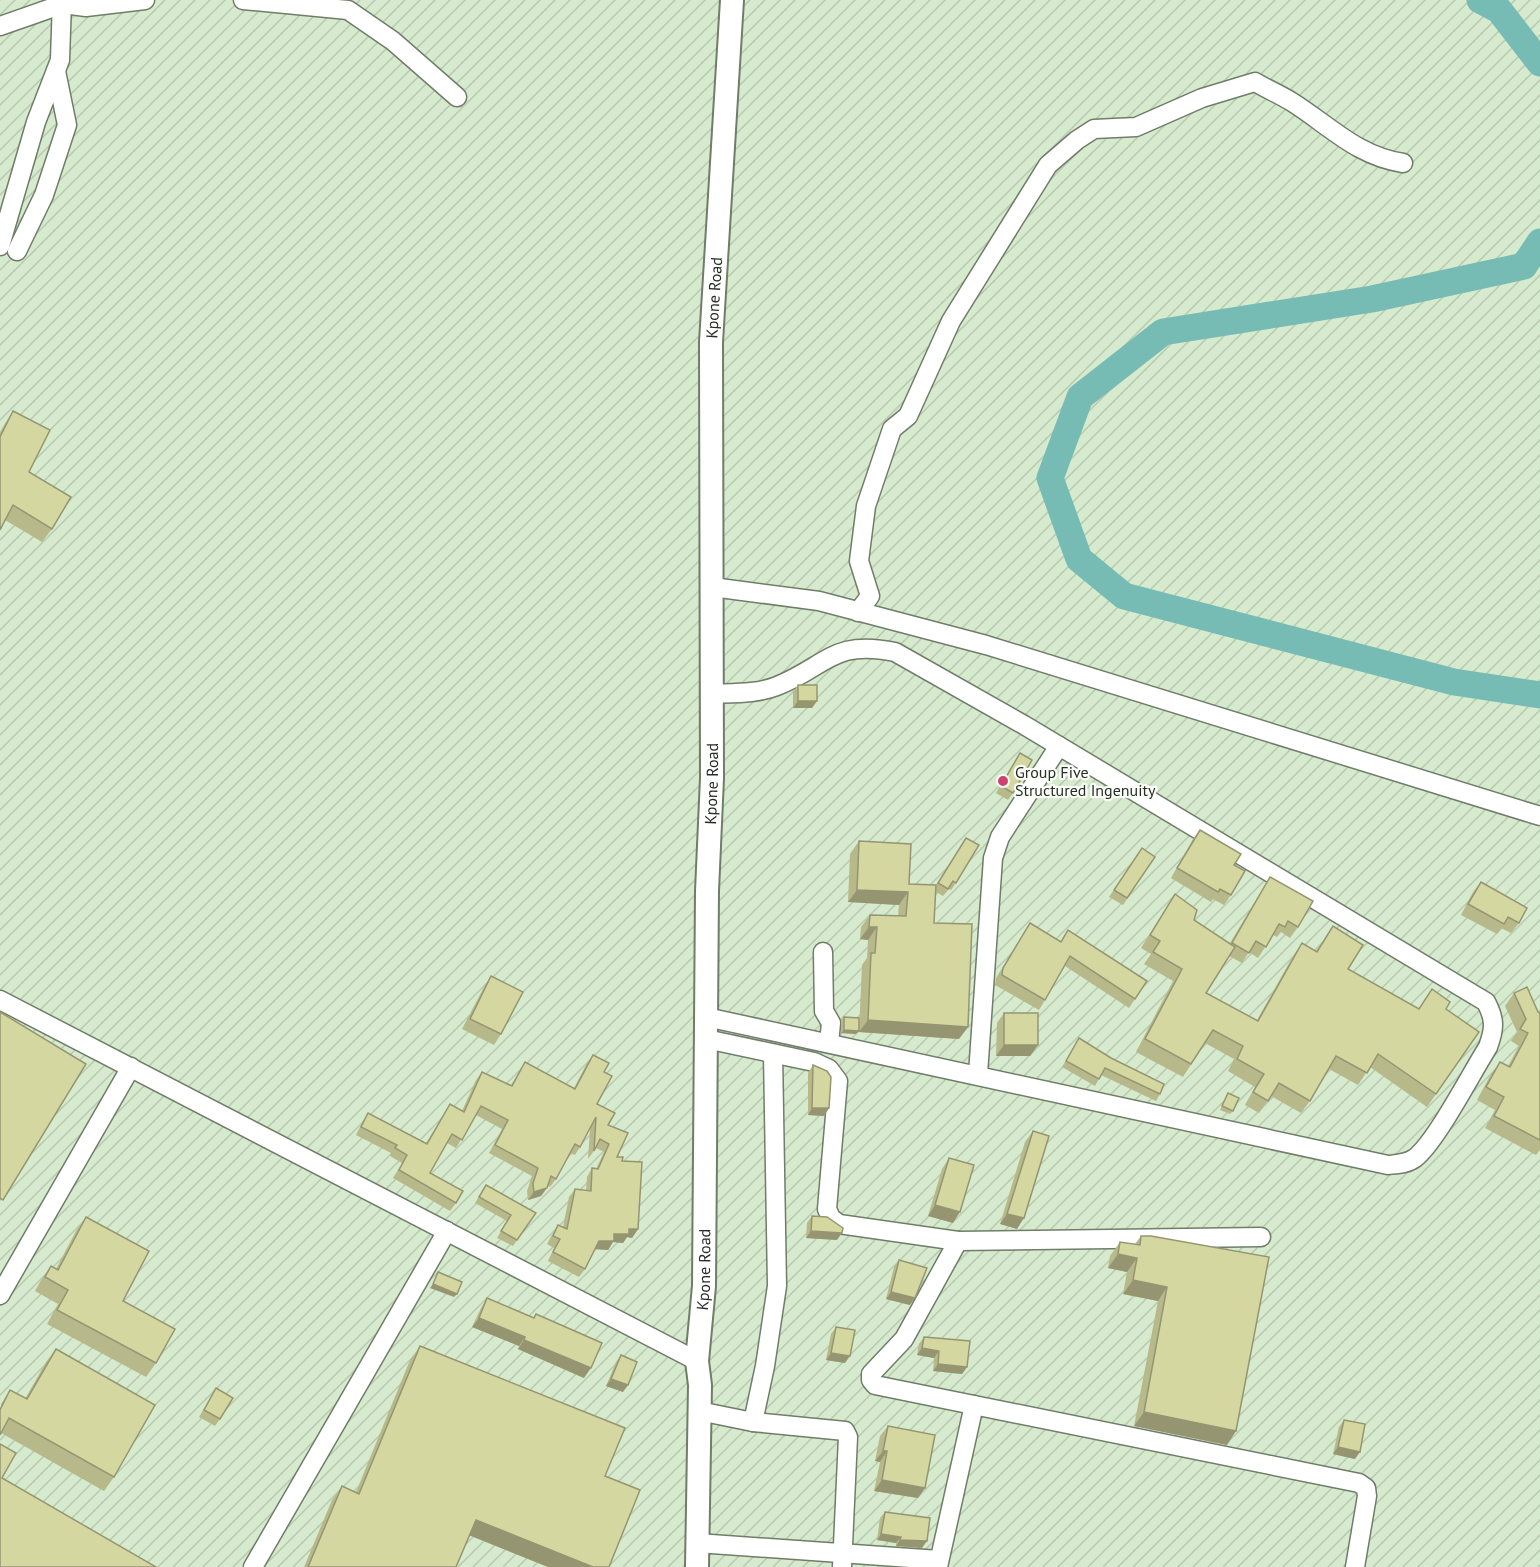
<svg xmlns="http://www.w3.org/2000/svg" width="1540" height="1567" viewBox="0 0 1540 1567" font-family="'PT Sans',sans-serif">
<defs>
<pattern id="industrial-furrows" width="10" height="10" patternUnits="userSpaceOnUse" patternTransform="scale(1.5)"><rect width="10" height="10" fill="#d6eacd"/><path d="M-1 1l2-2M0 10L10 0M9 11l2-2" fill="none" stroke="#b8c9b0"/></pattern>
</defs>
<rect width="100%" height="100%" fill="#e6f5df"/>
<!-- industrial -->
<rect fill="url(#industrial-furrows)" x="0" y="0" width="1540" height="1567"/>
<g fill="none" stroke-linecap="round" stroke-linejoin="round">
<!-- river -->
<g stroke="#76bcb5" stroke-width="27">
<path d="M1480 0 1499 10 1540 63"/>
<path d="M1540 242 1524 266 1372 299 1163 332 1080 397 1050 478 1079 559 1124 596 1454 682 1540 695"/>
</g>
<defs>
<g id="minor">
<path d="M243 0 348 10 393 41 457 97"/>
<path d="M0 26 63 4 86 7 145 0"/>
<path d="M0 246 36 122 60 60 62 0"/>
<path d="M17 251 44 195 67 125 56 71"/>
<path d="M712 587 819 601 986 645 1540 816"/>
<path d="M858 612 870 596 859 561 866 506 892 429 908 416 951 321 1048 165 1077 140 1094 129 1136 127 1202 98 1255 82C1267 89 1281 95 1292 102 1330 126 1357 156 1403 163"/>
<path d="M823 952 824 1011 831 1023 829 1043"/>
<path d="M0 1000 697 1361"/>
<path d="M706 1017 1388 1165C1398 1164 1407 1164 1415 1158 1436 1142 1472 1072 1488 1047 1495 1028 1495 1019 1486 1002L1024 725 895 652C833 639 827 666 777 686 757 694 733 693 712 694"/>
<path d="M706 1039 814 1062 829 1069 838 1081 827 1209 831 1218 839 1224 958 1241 1261 1237"/>
<path d="M978 1074 993 858 1000 837 1059 746"/>
<path d="M958 1241 904 1339 871 1374V1380L875 1385 1359 1483 1366 1488 1367 1496 1355 1567"/>
<path d="M0 1295 131 1067"/>
<path d="M699 1411 753 1422 845 1431 848 1437 842 1567"/>
<path d="M753 1422 765 1366 777 1286 773 1054"/>
<path d="M697 1543 939 1560"/>
<path d="M253 1567 447 1231"/>
<path d="M938 1567 974 1405"/>
</g>
<g id="major">
<path id="s1" d="M697 1567 700 1385 697 1361 704 1286 707 891 712 778 711 342 732 0"/>
</g>
</defs>
<!-- minor casing -->
<use href="#minor" stroke="#6f7d69" stroke-width="21"/>
<!-- major casing -->
<use href="#major" stroke="#6f7d69" stroke-width="26"/>
<!-- minor -->
<use href="#minor" stroke="#fff" stroke-width="18"/>
<!-- major -->
<use href="#major" stroke="#fff" stroke-width="22"/>
</g>
<!-- wall -->
<g fill="#b7b98a">
<path d="M13 411 29 472 52 529 42 542 5 520 0 530V432L4 425Z"/>
<path d="M798 685 812 708H793V692Z"/>
<path d="M1020 753 1013 793 1008 800 996 793Z"/>
<path d="M1200 830 1231 895 1224 905 1213 899 1211 902 1171 878 1193 839Z"/>
<path d="M966 838 956 883 951 890 949 889 943 896 936 892 934 923 959 1039 859 1032 862 965 867 958 868 940 860 939 861 927 870 915 898 916 899 905 848 902 850 854 859 841 909 884 936 885Z"/>
<path d="M1142 848 1155 857 1123 905 1109 897Z"/>
<path d="M1270 877 1298 927 1290 938 1281 932 1277 937 1273 935 1258 958 1249 952 1242 963 1229 956 1206 993 1257 1020 1293 956 1302 943 1316 951 1333 926 1348 969 1419 1009H1446L1479 1032 1427 1107 1370 1067 1358 1085 1329 1069 1310 1101 1301 1113 1271 1096 1259 1113 1245 1105 1255 1087 1228 1071 1234 1059 1205 1043 1183 1077 1136 1052 1173 981 1144 964 1151 954 1141 948 1175 894 1194 920 1230 943 1263 888Z"/>
<path d="M1481 882 1519 923 1511 933 1501 928 1497 934 1461 915 1473 892Z"/>
<path d="M1030 923 1061 942 1068 930 1147 981 1129 1008 1065 966 1045 1000 1039 1010 995 985 996 978Z"/>
<path d="M491 976 501 1034 494 1045 462 1029 484 987Z"/>
<path d="M1514 993 1540 1013V1150L1536 1155 1485 1128 1495 1110 1477 1100 1491 1074 1500 1062 1508 1066 1519 1046 1511 1041 1517 1032 1505 1006Z"/>
<path d="M1004 1013 1038 1045 1030 1056H996L997 1023Z"/>
<path d="M844 1017 859 1031 856 1034 841 1033V1020Z"/>
<path d="M1079 1038 1160 1094 1156 1101 1101 1075 1095 1086 1062 1067Z"/>
<path d="M593 1055 604 1072 597 1104 608 1125 617 1157 622 1161 638 1229 632 1238 627 1237 623 1243 613 1242 608 1250 595 1249 585 1269 579 1277 548 1261 554 1248 547 1244 553 1233 558 1225 563 1227 569 1197 575 1189 586 1191 587 1177 592 1168 596 1169 604 1152 596 1148 588 1159 590 1129 580 1147 575 1155 570 1153 556 1179 550 1187 548 1186 541 1196 528 1200 527 1191 532 1176 489 1153 502 1129 476 1115 456 1148 447 1143 430 1173 456 1203 450 1211 393 1178 402 1163 390 1156 391 1153 356 1135 363 1121 368 1113 426 1143 450 1104 462 1111 476 1080 482 1072 511 1085 525 1062 574 1088 587 1063Z"/>
<path d="M813 1065 829 1108 824 1116 808 1115V1073Z"/>
<path d="M1228 1093 1233 1111 1230 1114 1220 1110Z"/>
<path d="M1033 1131 1017 1229 1000 1224 1025 1142Z"/>
<path d="M949 1158 953 1223 928 1216 942 1169Z"/>
<path d="M486 1185 536 1213 513 1246 497 1238 507 1221 475 1203Z"/>
<path d="M812 1216 837 1240 806 1238 807 1223Z"/>
<path d="M86 1217 123 1301 156 1363 146 1377 47 1324 58 1304 35 1291 41 1280 51 1266 56 1269 76 1231Z"/>
<path d="M1141 1236H1151L1227 1445 1134 1426 1158 1301 1123 1294 1127 1272 1108 1268 1110 1256 1120 1242 1135 1244Z"/>
<path d="M899 1260 910 1305 886 1299 894 1267Z"/>
<path d="M487 1298 533 1318 536 1314 584 1378 518 1349 519 1346 472 1327 481 1308Z"/>
<path d="M836 1327 845 1363 826 1360 831 1334Z"/>
<path d="M924 1337 967 1367 962 1374 933 1371 934 1358 917 1355 919 1344Z"/>
<path d="M420 1346 605 1476 609 1567H548L470 1535 456 1567H304L332 1500 342 1486 356 1492 410 1360Z"/>
<path d="M56 1349 114 1477 104 1491 1 1433 0 1435 1 1404 10 1390 25 1399 46 1362Z"/>
<path d="M621 1355 623 1392 606 1386 616 1362Z"/>
<path d="M216 1388 220 1419 215 1426 199 1417Z"/>
<path d="M1344 1420 1355 1459 1333 1454 1339 1427Z"/>
<path d="M888 1426 918 1498 874 1491 880 1462 875 1461 880 1436Z"/>
<path d="M885 1512 922 1548 896 1546V1543L877 1540 880 1518Z"/>
</g>
<!-- shaded-wall -->
<g fill="#959671">
<path d="M798 701H817L812 708H793Z"/>
<path d="M857 890 908 892 899 905 848 902Z"/>
<path d="M869 927H877L868 940 860 939Z"/>
<path d="M868 1020 968 1027 959 1039 859 1032Z"/>
<path d="M844 1030 859 1031 856 1034 841 1033Z"/>
<path d="M1004 1045H1038L1030 1056H996Z"/>
<path d="M812 1108H829L824 1116 808 1115Z"/>
<path d="M547 1188 541 1196 528 1200 534 1192Z"/>
<path d="M935 1205 960 1212 953 1223 928 1216Z"/>
<path d="M1007 1214 1024 1218 1017 1229 1000 1224Z"/>
<path d="M629 1229H638L632 1238 627 1237 623 1243 613 1242 608 1250 594 1249 599 1241 614 1234Z"/>
<path d="M811 1231 842 1233 837 1240 806 1238Z"/>
<path d="M1118 1254 1137 1258 1127 1272 1108 1268Z"/>
<path d="M1133 1280 1167 1287 1158 1301 1123 1294Z"/>
<path d="M433 1284 457 1294 454 1297 430 1288Z"/>
<path d="M891 1292 915 1298 910 1305 886 1299Z"/>
<path d="M479 1318 525 1337 519 1346 472 1327Z"/>
<path d="M524 1340 591 1368 584 1378 518 1349Z"/>
<path d="M922 1348 939 1351 934 1358 917 1355Z"/>
<path d="M831 1353 850 1356 845 1363 826 1360Z"/>
<path d="M938 1364 967 1367 962 1374 933 1371Z"/>
<path d="M611 1379 628 1385 623 1392 606 1386Z"/>
<path d="M1144 1412 1236 1431 1227 1445 1134 1426Z"/>
<path d="M1338 1447 1360 1452 1355 1459 1333 1454Z"/>
<path d="M883 1451H887L880 1462 875 1461Z"/>
<path d="M882 1480 925 1488 918 1498 874 1491Z"/>
<path d="M476 1520 593 1567H548L466 1534Z"/>
<path d="M881 1534 901 1537 896 1543 877 1540Z"/>
<path d="M900 1540 927 1541 922 1548 896 1546Z"/>
</g>
<!-- building -->
<g fill="#d5d7a1" stroke="#959671" stroke-width="1.5">
<path d="M13 411 50 430 29 472 71 497 52 529 13 505 0 530V437Z"/>
<rect x="798" y="685" width="19" height="16"/>
<path d="M1020 753 1032 760 1013 793 1001 786Z"/>
<path d="M1200 830 1241 854 1234 865 1245 871 1231 895 1220 889 1218 892 1177 868Z"/>
<path d="M966 838 979 845 956 883 953 881 948 889 938 883Z"/>
<path d="M859 841 911 844 909 884 936 885 934 923 972 924 968 1027 868 1020 871 953H875L877 927H869L870 915 906 916 908 892 857 890Z"/>
<path d="M1142 848 1155 857 1127 898 1114 890Z"/>
<path d="M1270 877 1313 901 1298 927 1288 921 1285 927 1279 924 1266 947 1256 941 1249 953 1232 943Z"/>
<path d="M1481 882 1527 908 1519 923 1508 917 1504 924 1468 904Z"/>
<path d="M1175 894 1197 910 1194 920 1235 947 1206 993 1258 1021 1302 943 1317 952 1333 926 1363 945 1348 969 1419 1009 1432 989 1450 1002 1446 1009 1479 1032 1436 1094 1378 1054 1367 1073 1336 1056 1310 1101 1279 1083 1268 1101 1253 1092 1264 1074 1237 1059 1243 1046 1213 1030 1191 1064 1145 1039 1182 969 1153 952 1160 941 1150 935Z"/>
<path d="M1030 923 1061 942 1068 930 1147 981 1135 999 1070 956 1045 1000 1002 975 1003 968Z"/>
<path d="M491 976 523 992 501 1034 470 1019Z"/>
<path d="M1527 987 1538 1012 1540 1013V1140L1494 1116 1504 1097 1486 1087 1500 1062 1510 1067 1528 1033 1520 1029 1526 1019 1514 993Z"/>
<path d="M0 1012 86 1064 3 1200 0 1198Z"/>
<rect x="1004" y="1013" width="34" height="32"/>
<path d="M844 1017 859 1018V1031L844 1030Z"/>
<path d="M1079 1038 1111 1058 1164 1084 1160 1094 1105 1068 1099 1079 1066 1061Z"/>
<path d="M593 1055 609 1063 604 1072 612 1076 597 1104 615 1113 608 1125 628 1133 617 1157H623L622 1161 642 1162 638 1229H629V1234H614V1241H599L585 1269 553 1252 560 1239 553 1236 558 1225 567 1229 575 1189 591 1191 592 1168 598 1169 609 1144 600 1139 594 1151 596 1117 580 1147 575 1144 556 1179 551 1176 547 1188 534 1192 533 1183 538 1168 495 1145 508 1120 481 1106 462 1140 452 1134 430 1173 463 1191 456 1203 399 1170 407 1155 395 1148 397 1145 361 1127 368 1113 427 1144 450 1104 464 1112 482 1072 512 1086 525 1062 575 1089Z"/>
<path d="M813 1065 827 1071 831 1077 829 1108H812Z"/>
<path d="M1228 1093 1239 1098 1233 1111 1222 1106Z"/>
<path d="M1033 1131 1049 1136 1024 1218 1007 1214Z"/>
<path d="M949 1158 974 1165 960 1212 935 1205Z"/>
<path d="M486 1185 536 1213 517 1240 501 1231 511 1215 479 1197Z"/>
<path d="M812 1216 827 1217 843 1228 842 1233 811 1231Z"/>
<path d="M86 1217 149 1251 123 1301 175 1329 156 1363 57 1310 68 1290 45 1277 51 1266 58 1270Z"/>
<path d="M1141 1236H1151L1269 1257 1236 1431 1144 1412 1167 1287 1133 1280 1137 1258 1118 1254 1120 1242 1140 1245Z"/>
<path d="M899 1260 927 1268 915 1298 891 1292Z"/>
<path d="M438 1272 462 1282 457 1294 433 1284Z"/>
<path d="M487 1298 534 1318 536 1314 602 1343 591 1368 524 1340 525 1337 479 1318Z"/>
<path d="M836 1327 855 1330 850 1356 831 1353Z"/>
<path d="M924 1337 970 1341 967 1367 938 1364 939 1351 922 1348Z"/>
<path d="M420 1346 625 1428 605 1476 640 1490 609 1567H593L476 1520 456 1567H308L342 1486 359 1494Z"/>
<path d="M56 1349 155 1405 114 1477 9 1418 0 1435V1410L10 1390 27 1399Z"/>
<path d="M621 1355 637 1362 628 1385 611 1379Z"/>
<path d="M216 1388 233 1398 220 1419 204 1410Z"/>
<path d="M1344 1420 1365 1424 1360 1452 1338 1447Z"/>
<path d="M888 1426 935 1435 925 1488 882 1480 887 1451H883Z"/>
<path d="M0 1444 16 1453 2 1478 156 1567H0Z"/>
<path d="M885 1512 930 1518 927 1541 900 1540 901 1537 881 1534Z"/>
</g>
<!-- markers -->
<circle fill="#ce4170" stroke="#fbfef9" stroke-width="2" cx="1003" cy="781" r="6"/>
<g text-anchor="middle" stroke-width="4.5" stroke-linejoin="round" paint-order="stroke">
<!-- street labels -->
<g font-size="16" fill="#282e26" stroke="#fbfef9">
<text dy="6" stroke="none"><textPath href="#s1" startOffset="1270">Kpone Road</textPath></text>
<text dy="6" stroke="none"><textPath href="#s1" startOffset="784">Kpone Road</textPath></text>
<text dy="6" stroke="none"><textPath href="#s1" startOffset="298">Kpone Road</textPath></text>
</g>
<!-- poi labels -->
<g font-size="16" fill="#282e26" stroke="#fbfef9" text-anchor="start">
<text x="1015" y="778">Group Five<tspan x="1015" dy="18">Structured Ingenuity</tspan></text>
</g>
</g>
</svg>
